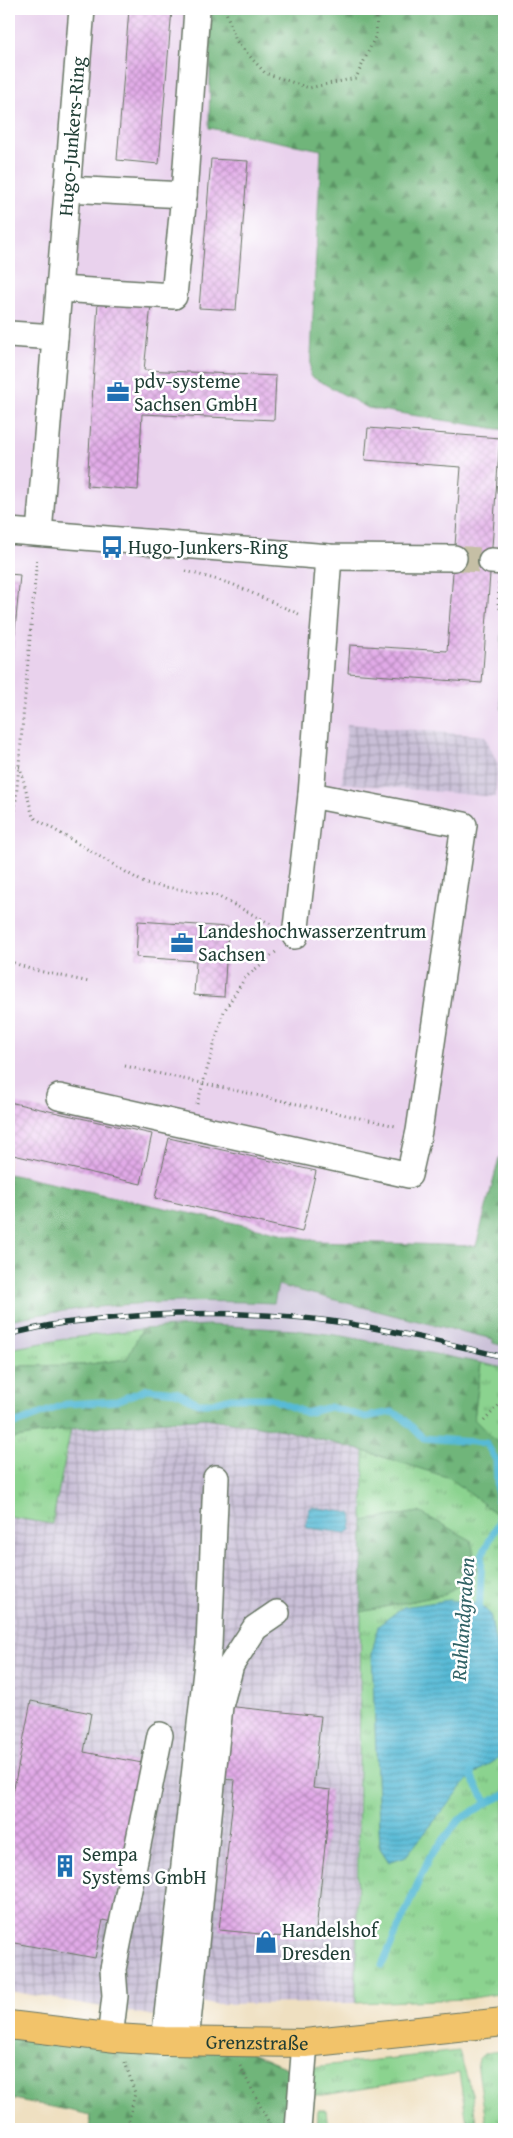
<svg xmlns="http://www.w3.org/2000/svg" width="513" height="2138" viewBox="0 0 513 2138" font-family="'Gentium Book Plus',serif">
<defs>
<pattern id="industrial-grid" width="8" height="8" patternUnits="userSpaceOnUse" patternTransform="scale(1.25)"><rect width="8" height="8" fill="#c9bfd7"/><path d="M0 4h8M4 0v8" fill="none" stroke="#a39caf"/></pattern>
<pattern id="grass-tufts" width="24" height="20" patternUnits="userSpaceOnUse" patternTransform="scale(1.25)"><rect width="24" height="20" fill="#8bd38f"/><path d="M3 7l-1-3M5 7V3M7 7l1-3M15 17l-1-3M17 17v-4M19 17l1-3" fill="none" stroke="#71ac76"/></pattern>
<pattern id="forest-firs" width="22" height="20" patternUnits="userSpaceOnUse" patternTransform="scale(1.25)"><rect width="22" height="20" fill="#70b57a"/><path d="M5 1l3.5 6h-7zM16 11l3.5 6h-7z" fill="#5b9465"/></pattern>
<pattern id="water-rules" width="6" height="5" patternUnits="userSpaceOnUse" patternTransform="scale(1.25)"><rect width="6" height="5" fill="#57bad6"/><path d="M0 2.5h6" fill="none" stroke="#4798ae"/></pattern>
<pattern id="building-cross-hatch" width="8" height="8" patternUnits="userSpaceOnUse" patternTransform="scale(1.25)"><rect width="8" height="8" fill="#e2aae8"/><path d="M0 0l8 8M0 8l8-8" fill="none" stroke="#b78cbd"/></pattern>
</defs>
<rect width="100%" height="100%" fill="#fff"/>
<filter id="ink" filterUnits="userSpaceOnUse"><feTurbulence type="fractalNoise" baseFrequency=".02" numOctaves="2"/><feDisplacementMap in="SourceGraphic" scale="10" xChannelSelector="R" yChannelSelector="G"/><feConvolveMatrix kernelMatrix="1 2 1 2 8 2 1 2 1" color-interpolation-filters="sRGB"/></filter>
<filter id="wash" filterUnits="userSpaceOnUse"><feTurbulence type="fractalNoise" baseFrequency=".0096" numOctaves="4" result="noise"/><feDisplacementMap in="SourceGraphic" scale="20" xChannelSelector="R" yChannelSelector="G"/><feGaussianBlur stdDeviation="1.12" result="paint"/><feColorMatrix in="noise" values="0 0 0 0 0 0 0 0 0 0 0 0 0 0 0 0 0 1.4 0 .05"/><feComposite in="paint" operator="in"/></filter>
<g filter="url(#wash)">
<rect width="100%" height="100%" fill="#efe0c1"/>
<!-- built -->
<path fill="#e9d2ed" d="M9 9H211L209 128 321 150 310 376 368 408 504 430V581L500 693 504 721V1158H499L476 1246 317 1241 9 1174Z"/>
<!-- industrial -->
<g fill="url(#industrial-grid)">
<path d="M347 724 485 736 498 765 495 797 342 783Z"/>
<path d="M205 1418 284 1430 364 1451 356 2003 201 2004 161 2017 9 1991V1517L52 1524 71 1429Z"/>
</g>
<!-- railway -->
<path fill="#c9bfd7" d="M277 1285 393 1315 494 1339 493 1343 504 1346V1368L343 1336 295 1330 209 1325 142 1329 71 1338 9 1349V1320L71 1309 140 1304 212 1300 274 1303Z"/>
<!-- grass -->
<g fill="url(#grass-tufts)" stroke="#558862">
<path d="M504 585V723L500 693Z"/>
<path d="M142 1329 128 1359 83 1365 9 1366V1349L71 1338Z"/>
<path d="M481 1363 504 1368V1449L474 1419Z"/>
<path d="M71 1429 52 1524 9 1517V1439Z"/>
<path d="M364 1451 451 1478 504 1520V1685L490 1614 372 1653 380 1848 389 1862 471 1776 496 1760 504 1746V1993L466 1999 356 2003 361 1612 446 1594 419 1512 363 1521Z"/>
<path d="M459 2051 472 2094 477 2129H468L459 2073 324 2095H312V2067Z"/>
<path d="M504 2051V2129H487L477 2063C481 2051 493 2052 504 2051Z"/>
<path d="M318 2110H326L328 2129H317Z"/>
</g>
<!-- forest -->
<g fill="url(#forest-firs)" stroke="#487957">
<path d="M211 9H504V430L368 408 310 376 321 150 209 128Z"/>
<path d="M499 1158H504V1346L493 1343V1339L393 1315 278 1285 274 1303C185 1299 96 1303 9 1320V1174L317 1241 476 1246Z"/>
<path d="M209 1325 295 1330 343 1336 481 1363 474 1419 504 1449V1520L450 1478 364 1451 284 1430 205 1418 71 1429 9 1439V1366L83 1365 127 1359 142 1329Z"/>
<path d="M419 1512 471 1540 477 1570 446 1594 361 1612 363 1521Z"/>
<path d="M9 2025 228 2043 296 2072 290 2129H89L91 2115 9 2098Z"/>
</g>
<!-- water -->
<g fill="url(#water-rules)" stroke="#3b7c85">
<path d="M312 1507 351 1513 353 1517 351 1530 346 1533 307 1528 306 1524 309 1509Z"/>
<path d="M449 1600 480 1604 490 1614 504 1685V1746L496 1760 471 1776 406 1856 389 1862 380 1848 372 1653 378 1626 403 1607Z"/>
</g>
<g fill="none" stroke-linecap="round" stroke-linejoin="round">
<!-- stream -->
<g stroke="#57bad6" stroke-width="7">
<path d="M9 1426 66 1404 117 1401 147 1389 176 1392 198 1403H212L230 1398H270L306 1413 330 1407 366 1417 392 1412 402 1417 423 1438 486 1443 496 1460 499 1522 482 1555 479 1612"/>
<path d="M472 1768 471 1776 487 1803 504 1795"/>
<path d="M382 1965 429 1858 459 1820 487 1803"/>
</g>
</g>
<g id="blocks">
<!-- building -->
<g fill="url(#building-cross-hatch)">
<path d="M129 9H172L159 164 117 160Z"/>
<path d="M211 159 248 161 236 310 199 308Z"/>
<path d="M98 302 151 305 144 370 276 376 274 420 142 414 138 490 87 486Z"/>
<path d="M368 428 500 438 482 683 348 673 350 645 447 651 461 467 365 460Z"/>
<path d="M9 574 20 575 10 685H9Z"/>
<path d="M138 921 228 927 224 997 194 995 196 961 136 957Z"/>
<path d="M9 1102 152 1134 141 1184 9 1154Z"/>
<path d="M169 1138 316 1171 302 1232 155 1198Z"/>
<path d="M31 1701 91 1713 84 1752 142 1763 111 1922 103 1920 95 1958 9 1942V1813Z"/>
<path d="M226 1706 321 1716 313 1788 331 1790 315 1940 274 1936 273 1942H266L260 1941 261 1934 219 1930 235 1780 218 1779Z"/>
</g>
</g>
</g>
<g filter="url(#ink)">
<use href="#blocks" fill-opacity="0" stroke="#687665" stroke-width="1"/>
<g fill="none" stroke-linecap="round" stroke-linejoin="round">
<!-- minor-tunnel -->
<path stroke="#c5bfa5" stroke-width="25" stroke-dasharray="25 12" stroke-linecap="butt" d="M454 558 491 561"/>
<defs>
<g id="minor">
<path d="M67 189 184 195 197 9"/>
<path d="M59 289 174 296 184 195"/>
<path d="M9 334 55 337"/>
<path d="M9 531 329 557 454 558"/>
<path id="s1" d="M39 533 82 9"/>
<path d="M491 561 504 562"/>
<path d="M295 936 311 795"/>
<path d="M59 1097 409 1175 419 1131 464 825 311 795 329 557"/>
<path d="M110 2038 115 1996 113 1969 160 1735"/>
<path d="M164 2041 209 1645 216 1478"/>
<path d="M186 2042 220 1706 231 1665 255 1628 277 1613"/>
<path d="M298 2129 305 2043"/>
</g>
<g id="major">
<path id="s2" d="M9 2025 116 2038 164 2041 305 2043 504 2022"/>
</g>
</defs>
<!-- minor casing -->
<use href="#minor" stroke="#687665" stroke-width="28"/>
<!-- major casing -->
<use href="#major" stroke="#687665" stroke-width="30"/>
<!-- path -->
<g stroke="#687665" stroke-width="3" stroke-dasharray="1 4" stroke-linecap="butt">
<path d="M225 9 236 41 265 73 309 88 356 78 376 35 377 9"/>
<path d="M186 571 232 584 301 615"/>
<path d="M499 583 498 606 504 613"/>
<path d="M9 766 20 767 33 817 146 884 215 895 273 925"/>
<path d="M9 880 37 557"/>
<path d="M9 961 30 969 89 982"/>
<path d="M125 1066 396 1126"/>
<path d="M197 1104 224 1011 245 978 278 950"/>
<path d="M484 1421 504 1400"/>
<path d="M125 2062 135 2093 127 2129"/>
<path d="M240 2066 272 2129"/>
</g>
<!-- minor -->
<use href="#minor" stroke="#fff" stroke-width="25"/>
<!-- major -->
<use href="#major" stroke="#f2c36a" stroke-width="28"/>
<defs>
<path id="rail" d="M9 1334C30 1330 51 1324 72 1322 157 1312 245 1310 330 1321 389 1329 446 1343 504 1357"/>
</defs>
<!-- rail casing -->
<use href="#rail" stroke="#1f3d34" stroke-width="5.5"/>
<!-- rail -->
<use href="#rail" stroke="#fff" stroke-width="4" stroke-dasharray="11" stroke-linecap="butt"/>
</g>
</g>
<!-- icons -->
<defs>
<symbol id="office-bare" viewBox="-9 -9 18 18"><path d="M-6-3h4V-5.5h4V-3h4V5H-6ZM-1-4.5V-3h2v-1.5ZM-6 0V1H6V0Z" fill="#1f6fb2" stroke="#fff" stroke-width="2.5" paint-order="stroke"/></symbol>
<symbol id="bus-bare" viewBox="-9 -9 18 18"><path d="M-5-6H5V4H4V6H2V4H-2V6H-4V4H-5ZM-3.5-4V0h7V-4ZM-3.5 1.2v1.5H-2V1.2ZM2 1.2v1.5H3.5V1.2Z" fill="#1f6fb2" stroke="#fff" stroke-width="2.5" paint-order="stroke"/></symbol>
<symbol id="building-bare" viewBox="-9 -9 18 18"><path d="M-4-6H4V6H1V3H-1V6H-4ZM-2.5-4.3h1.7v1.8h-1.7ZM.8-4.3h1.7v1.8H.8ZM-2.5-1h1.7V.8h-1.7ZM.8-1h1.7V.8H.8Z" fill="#1f6fb2" stroke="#fff" stroke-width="2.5" paint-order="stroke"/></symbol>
<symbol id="shop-bare" viewBox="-9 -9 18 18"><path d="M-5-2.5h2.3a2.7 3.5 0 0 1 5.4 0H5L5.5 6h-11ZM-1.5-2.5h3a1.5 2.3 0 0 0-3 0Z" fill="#1f6fb2" stroke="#fff" stroke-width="2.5" paint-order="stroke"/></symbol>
</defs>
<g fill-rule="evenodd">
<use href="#office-bare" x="102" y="376" width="32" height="32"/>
<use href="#bus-bare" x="96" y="531" width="32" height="32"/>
<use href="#office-bare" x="166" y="927" width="32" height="32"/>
<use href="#building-bare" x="49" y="1850" width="32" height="32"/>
<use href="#shop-bare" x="250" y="1926" width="32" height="32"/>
</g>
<g text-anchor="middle" stroke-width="5" stroke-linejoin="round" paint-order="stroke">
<!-- street labels -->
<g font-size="20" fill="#1f3d34" stroke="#fff">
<text dy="7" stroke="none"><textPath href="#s1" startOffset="398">Hugo-Junkers-Ring</textPath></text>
<text dy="7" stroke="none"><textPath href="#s2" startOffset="249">Grenzstraße</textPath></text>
</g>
<!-- poi labels -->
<g font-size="20" fill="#1f3d34" stroke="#fff" text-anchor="start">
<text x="134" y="388">pdv-systeme<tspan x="134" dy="23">Sachsen GmbH</tspan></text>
<text x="128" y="554">Hugo-Junkers-Ring</text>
<text x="198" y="938">Landeshochwasserzentrum<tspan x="198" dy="23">Sachsen</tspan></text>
<text x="82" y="1861">Sempa<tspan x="82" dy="23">Systems GmbH</tspan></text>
<text x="282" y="1937">Handelshof<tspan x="282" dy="23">Dresden</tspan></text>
</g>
<!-- water labels -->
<g font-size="21" font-style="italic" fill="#306265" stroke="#fff">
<text transform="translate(463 1619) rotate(-86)" y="7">Ruhlandgraben</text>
</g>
</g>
<!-- margin -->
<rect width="513" height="2138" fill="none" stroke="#fff" stroke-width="30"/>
</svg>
